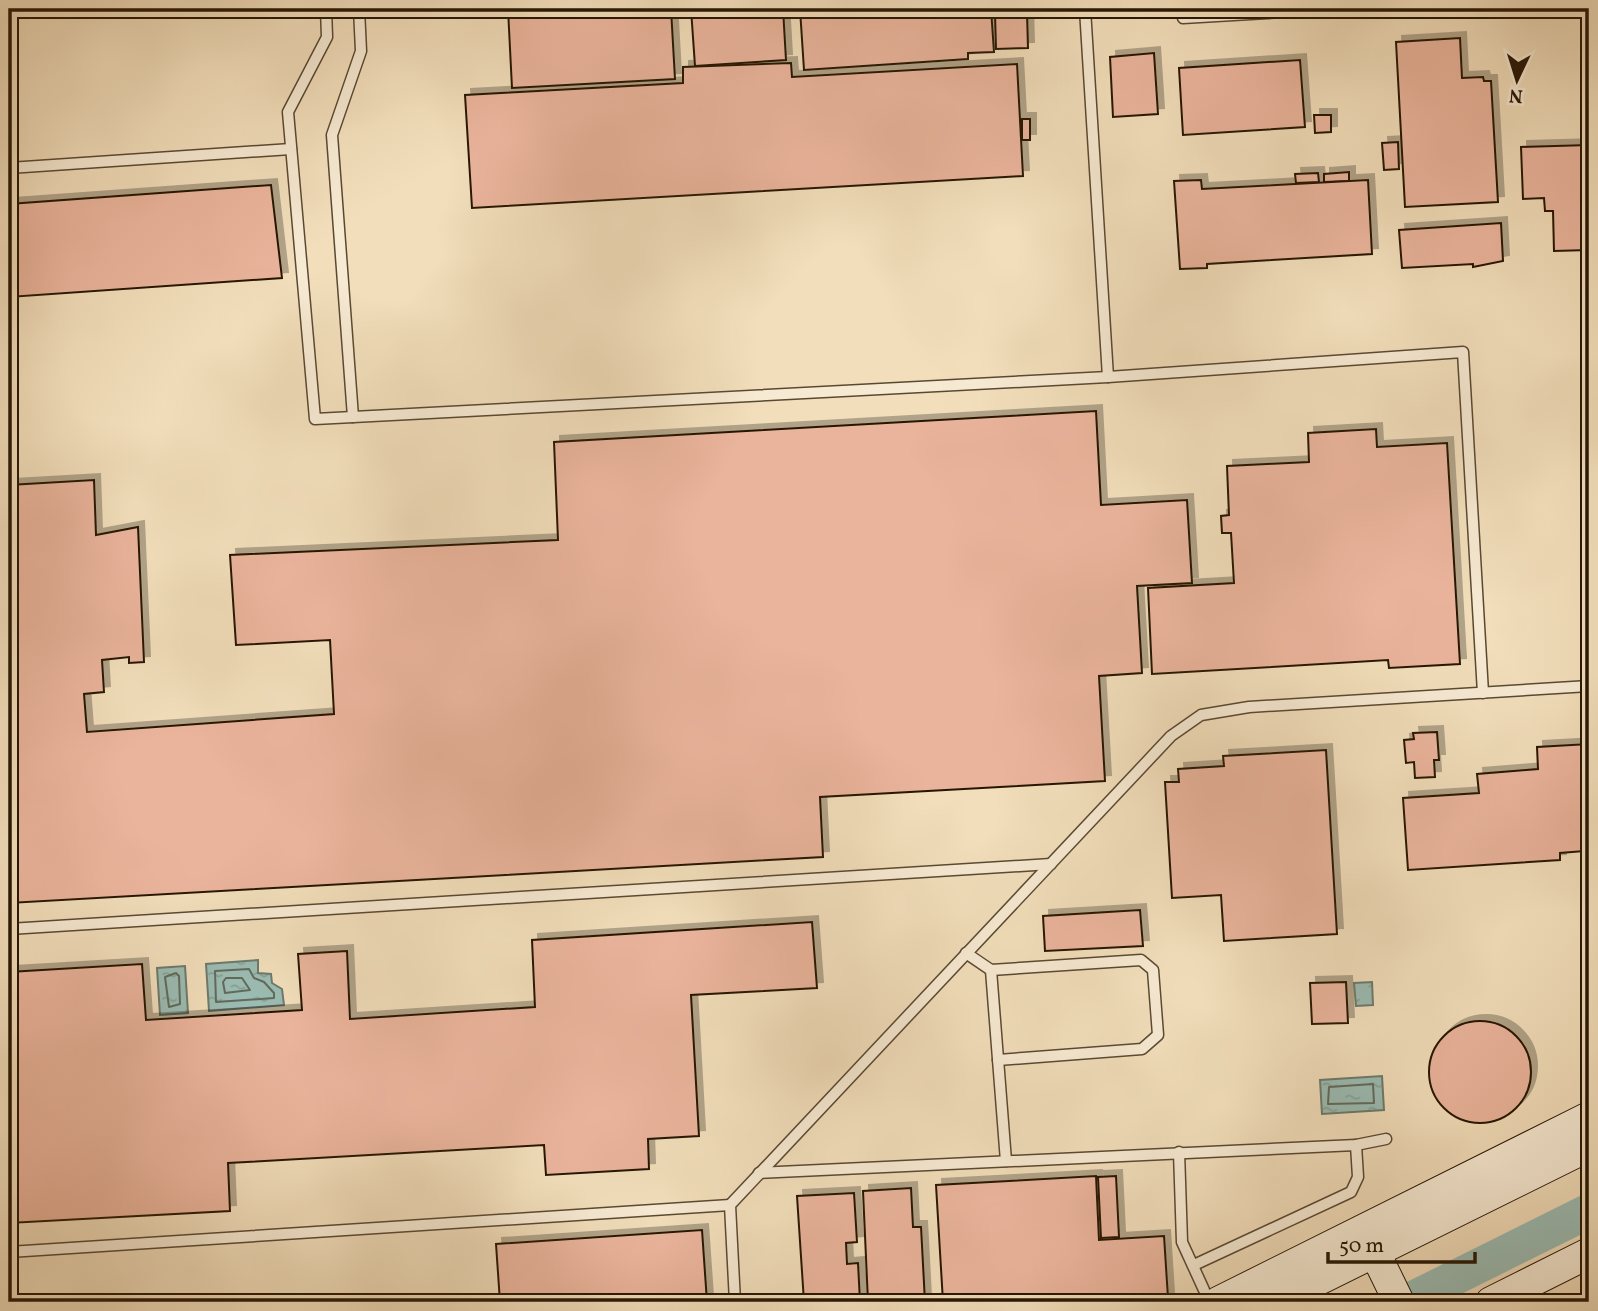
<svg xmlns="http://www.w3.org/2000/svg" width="1598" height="1311" viewBox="0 0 1598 1311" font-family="Vollkorn,serif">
<defs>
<pattern id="water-ripples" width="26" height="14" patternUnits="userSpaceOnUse" patternTransform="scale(1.75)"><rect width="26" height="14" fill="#9bbcb3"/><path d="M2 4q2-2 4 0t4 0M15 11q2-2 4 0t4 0" fill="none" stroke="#86a198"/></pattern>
<filter id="shadow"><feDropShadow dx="6" dy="-6" stdDeviation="0" flood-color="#0004"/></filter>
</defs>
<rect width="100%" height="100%" fill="#f2debb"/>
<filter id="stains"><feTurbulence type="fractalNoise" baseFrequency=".00286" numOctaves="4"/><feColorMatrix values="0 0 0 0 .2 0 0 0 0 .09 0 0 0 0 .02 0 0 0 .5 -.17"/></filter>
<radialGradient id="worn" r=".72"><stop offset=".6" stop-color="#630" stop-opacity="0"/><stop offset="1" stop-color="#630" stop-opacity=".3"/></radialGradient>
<!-- water -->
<g fill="url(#water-ripples)" stroke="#6d7a6d" stroke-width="2">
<path d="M258 960V973L271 974 272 983 282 989 284 1005 209 1011 206 964Z"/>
<path d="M185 966 188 1013 160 1015 157 968Z"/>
<path d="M1372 982 1373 1005 1356 1006 1354 983Z"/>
<path d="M1382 1076 1384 1110 1322 1114 1320 1080Z"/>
</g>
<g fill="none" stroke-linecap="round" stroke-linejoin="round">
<!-- shore -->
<g stroke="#616a5c" stroke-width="2">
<path d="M249 969 254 978 264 982 274 993V998L216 1002 215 971Z"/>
<path d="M176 973 179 976 180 1004 169 1007 165 977Z"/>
<path d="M226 978H242L250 990 225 993 223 982Z"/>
<path d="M1373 1084 1374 1103 1328 1104 1329 1087Z"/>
</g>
<!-- river -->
<path stroke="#9bbcb3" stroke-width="35" d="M1406 1302 1589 1211"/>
</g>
<!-- building -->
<g fill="#eab49c" stroke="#271705" stroke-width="2" filter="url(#shadow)">
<path d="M508 9H671L675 79 512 88Z"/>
<path d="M691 9H783L786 60 695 66Z"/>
<path d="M800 9H991L994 52 968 53V59L804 70Z"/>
<path d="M1027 13 1028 48 996 49 995 14Z"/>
<path d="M1460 38 1462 78 1483 77 1484 81H1491L1498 202 1405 207 1396 42Z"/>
<path d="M1154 53 1158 114 1113 117 1110 57Z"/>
<path d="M1300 60 1305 127 1183 135 1179 68Z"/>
<path d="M791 63 792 77 1017 64 1023 176 472 208 465 95 683 83V67Z"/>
<path d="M1314 115H1331V132L1315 133Z"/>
<rect x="1022" y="119" width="8" height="21"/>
<path d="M1398 142 1399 169 1384 170 1382 143Z"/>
<path d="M1589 145V250L1554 251 1553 211H1545L1544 198 1523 199 1521 147Z"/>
<path d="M1349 172V181L1324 182V174Z"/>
<path d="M1318 173 1319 182 1296 183 1295 174Z"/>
<path d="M1201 180 1202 189 1368 180 1372 254 1207 264V268L1180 269 1174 181Z"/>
<path d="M271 185 282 278 9 297V204Z"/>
<path d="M1501 223 1503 261 1473 267V264L1402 268 1399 230Z"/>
<path d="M1096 411 1101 505 1187 500 1192 583 1137 586 1142 673 1099 676 1105 781 820 797 823 857 9 903V485L94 480 96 535 138 527 144 662 129 663V657L102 660 104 692 84 694 87 732 334 714 330 640 236 645 230 555 558 540 554 442Z"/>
<path d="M1376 429 1377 447 1447 443 1460 664 1389 668 1388 660 1152 674 1148 588 1234 583 1231 533H1222L1221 516 1229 515 1227 466 1309 462 1308 433Z"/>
<path d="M1437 732 1439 760H1434L1435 777 1415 778 1414 762 1406 763 1404 740 1414 739 1413 733Z"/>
<path d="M1589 744V858H1584V851L1560 853V860L1408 870 1403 798 1479 793 1477 774 1538 769 1537 747Z"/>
<path d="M1326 750 1337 934 1224 941 1221 895 1172 898 1165 782H1179L1178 769 1224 766 1223 756Z"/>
<path d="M1140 910 1143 946 1045 951 1043 916Z"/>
<path d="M812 922 817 988 691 995 699 1136 648 1139 649 1169 546 1175 544 1145 228 1163 230 1211 9 1223V972L142 964 146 1020 302 1010 298 954 347 951 350 1019 535 1007 532 940Z"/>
<path d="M1346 982 1348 1023 1312 1024 1310 983Z"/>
<circle cx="1480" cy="1072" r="51"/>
<path d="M1096 1176 1099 1240 1164 1236 1168 1298 1162 1302H943L936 1185Z"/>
<path d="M1116 1176 1119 1237 1101 1238 1098 1177Z"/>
<path d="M911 1188 913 1227H921L925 1302H868L863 1191Z"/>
<path d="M854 1193 857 1242 846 1243 847 1264 858 1263 860 1302H804L797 1196Z"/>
<path d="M702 1230 707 1302H588V1298L500 1302 496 1244Z"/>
</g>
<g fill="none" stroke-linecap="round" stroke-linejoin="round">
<defs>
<g id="lane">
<path d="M326 9 327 37 288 112 315 419 353 417"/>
<path d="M359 9 361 51 332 135 353 417 1108 377 1463 352 1483 693"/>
<path d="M1085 9 1108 377"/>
<path d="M1182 9 1183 18 1333 9"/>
<path d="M9 168 291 149"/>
<path d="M9 929 1051 864"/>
<path d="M966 953 991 970 1141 960 1153 970 1158 1035 1142 1049 998 1060"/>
<path d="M991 970 1006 1161"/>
<path d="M1179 1152 1182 1242 1204 1290"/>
<path d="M759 1173 1356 1145 1386 1139"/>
<path d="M9 1252 730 1205"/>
<path d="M1194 1265 1351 1192 1358 1177 1356 1145"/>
<path d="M735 1302 730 1205 1171 736 1201 715 1249 707 1589 686"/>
</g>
<g id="secondary">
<path d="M1375 1253 1399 1302"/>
<path d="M1218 1302 1589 1117"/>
<path d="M1274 1302 1589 1146"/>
<path d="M1491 1302 1589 1253"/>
</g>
</defs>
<!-- lane casing -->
<use href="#lane" stroke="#5a4932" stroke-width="13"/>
<!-- secondary casing -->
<use href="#secondary" stroke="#271705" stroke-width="32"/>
<!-- lane -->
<use href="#lane" stroke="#f7ead3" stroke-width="10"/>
<!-- secondary -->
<use href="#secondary" stroke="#f7ead3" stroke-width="30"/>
</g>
<!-- margin -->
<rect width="1598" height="1311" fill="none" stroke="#f2debb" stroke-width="35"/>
<rect x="10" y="10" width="1577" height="1290" fill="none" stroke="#271705" stroke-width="3.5"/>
<rect x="18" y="18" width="1563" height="1276" fill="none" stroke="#271705" stroke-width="2"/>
<!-- north arrow -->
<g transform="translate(1517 80) rotate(184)" stroke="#f7ead3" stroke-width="5" paint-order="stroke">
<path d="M0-5L12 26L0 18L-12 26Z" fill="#271705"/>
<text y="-10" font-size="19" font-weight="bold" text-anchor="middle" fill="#271705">N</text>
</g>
<!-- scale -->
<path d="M1328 1252v10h147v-10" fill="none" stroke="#271705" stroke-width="3.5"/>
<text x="1339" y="1252" font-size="21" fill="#271705" stroke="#f7ead3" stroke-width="5" paint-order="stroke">50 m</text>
<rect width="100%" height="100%" filter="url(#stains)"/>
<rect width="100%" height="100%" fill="url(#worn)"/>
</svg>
